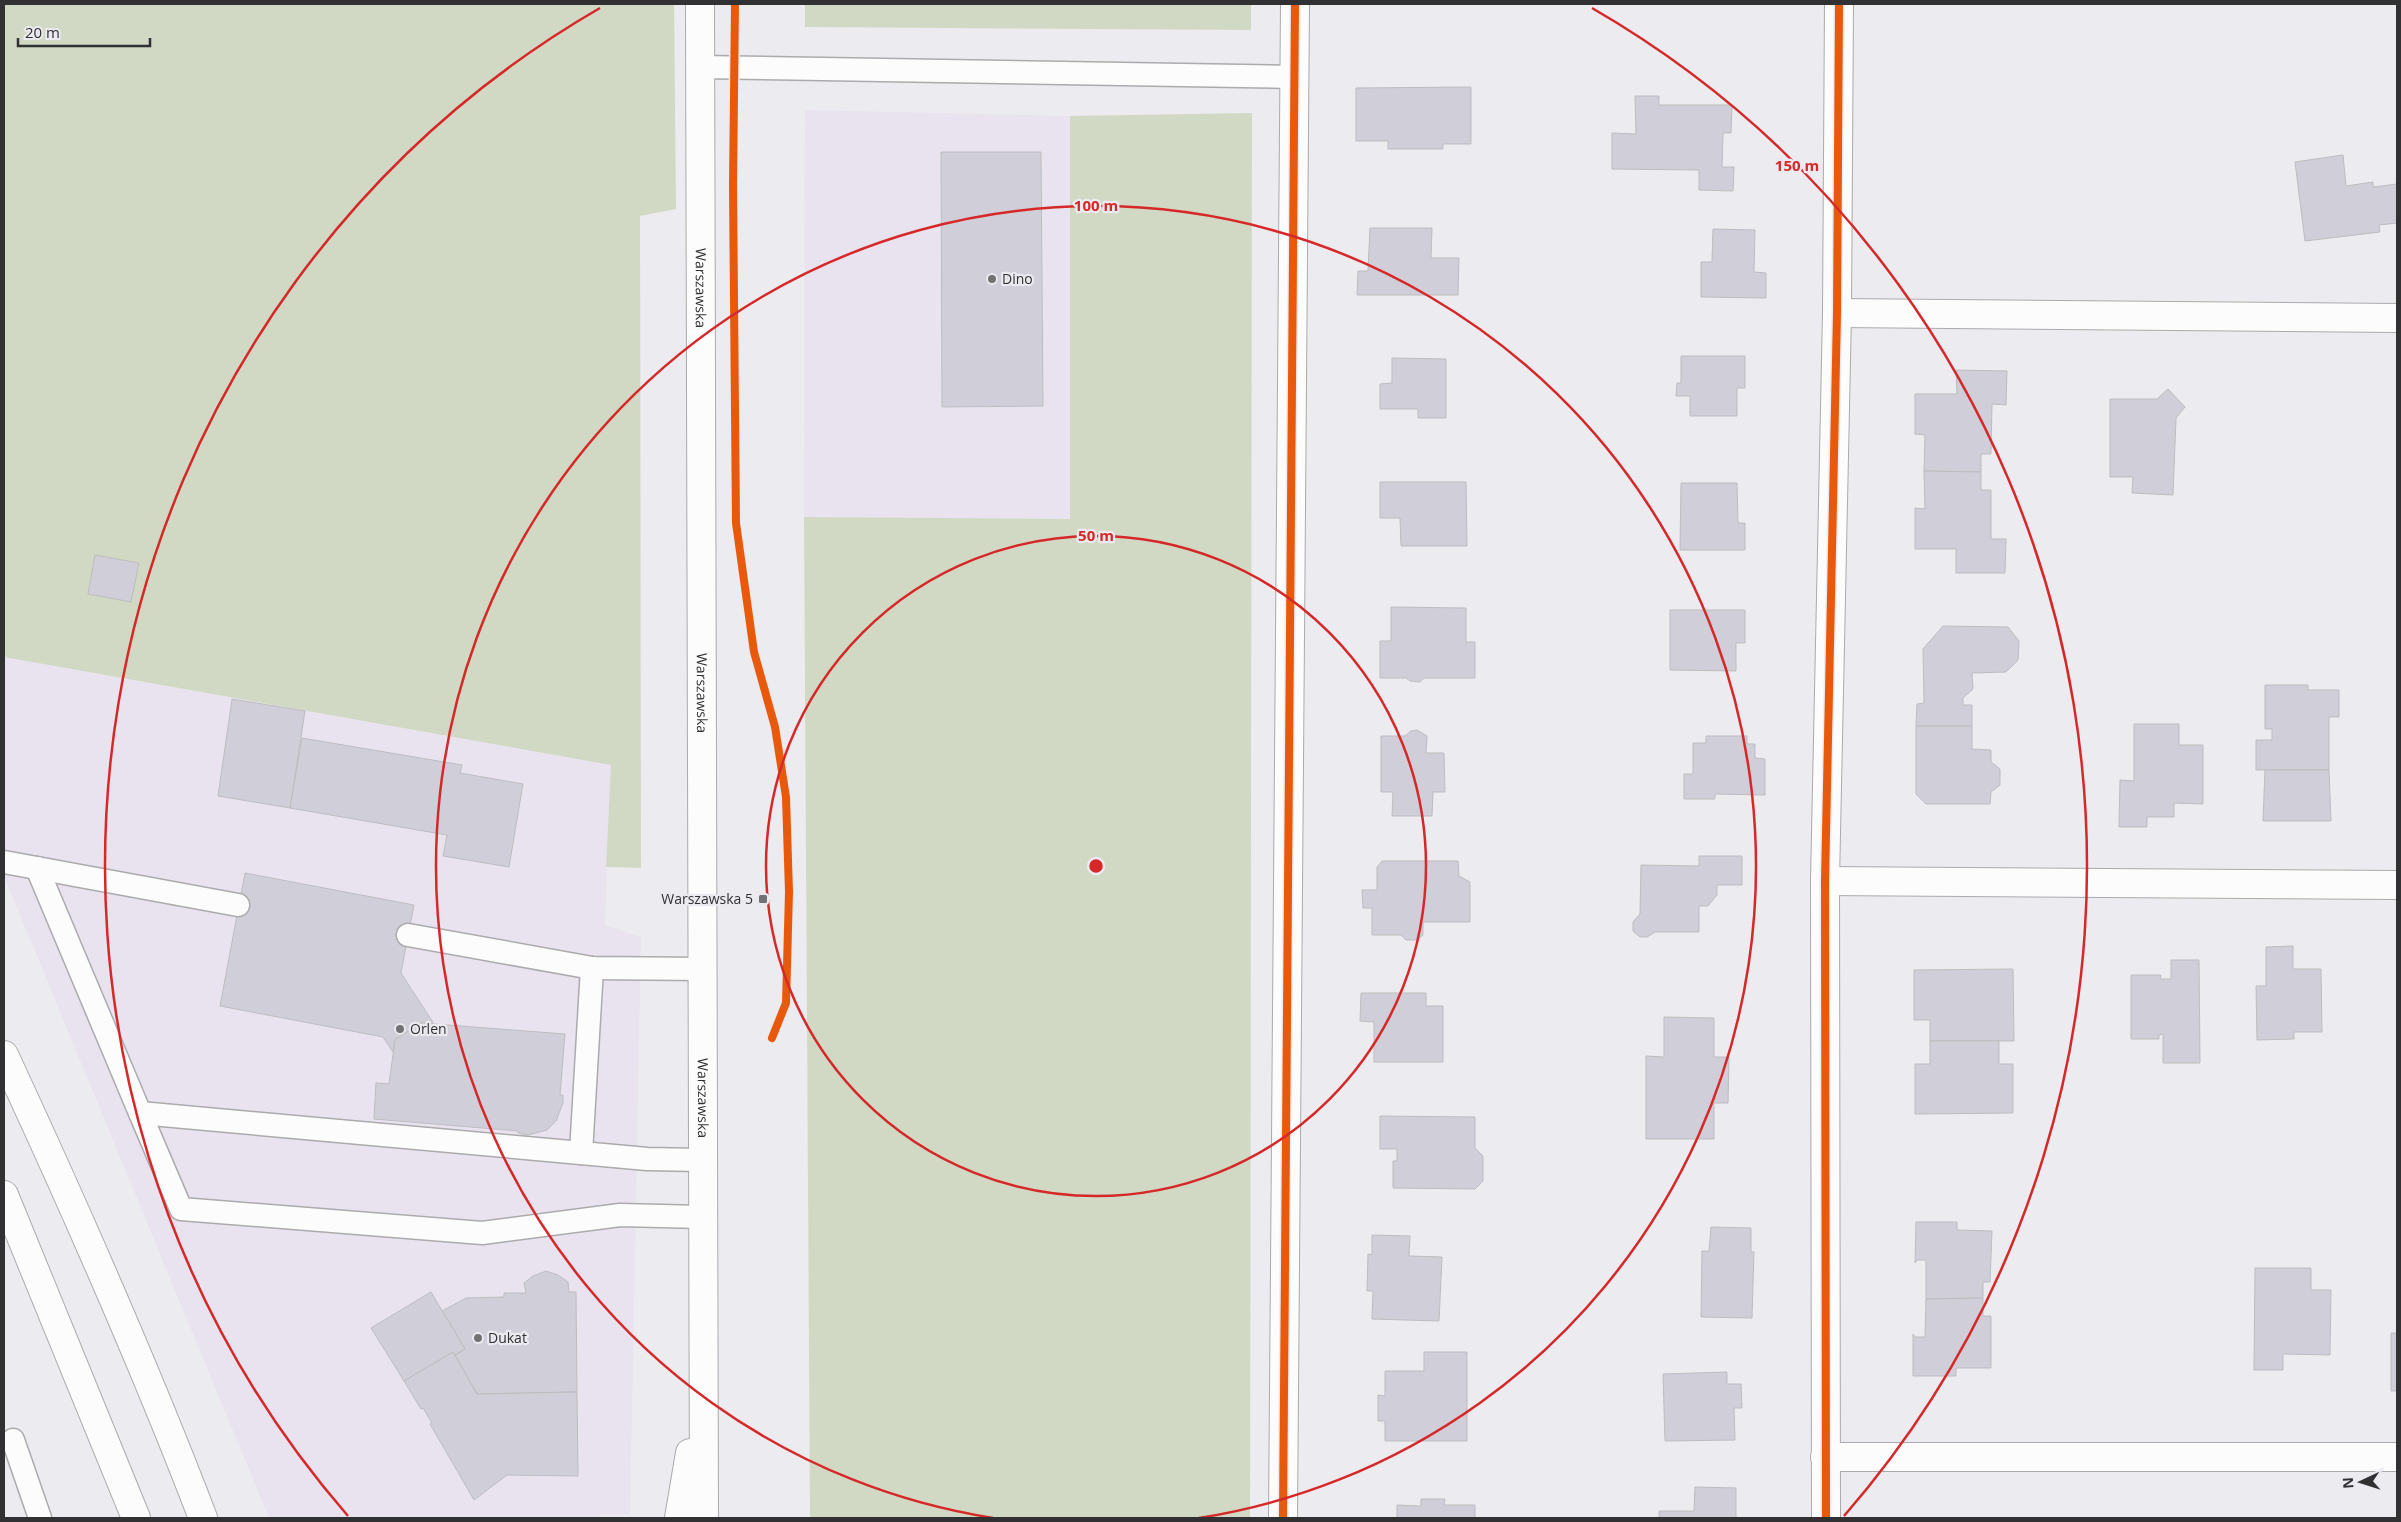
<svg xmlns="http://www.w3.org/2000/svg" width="2401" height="1522" viewBox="0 0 2401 1522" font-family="'Open Sans',sans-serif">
<rect width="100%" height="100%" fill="#ecebef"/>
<!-- commercial -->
<g fill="#e9e3f0">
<path d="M805 110 1070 116V519L804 517Z"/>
<path d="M4 657 611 765 605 925 641 937 630 1514H600L599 1518H269L4 876Z"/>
</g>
<!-- green -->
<g fill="#d1d9c4">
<path d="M4 4H674L676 209 640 216 641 868 606 867 611 765 4 657Z"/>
<path d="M805 4H1251V30L805 27Z"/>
<path d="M1252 113 1250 1518H810L804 517 1070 519V116Z"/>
</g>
<!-- building -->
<g fill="#d0ced9" stroke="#bdbdbf">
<path d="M1471 87V144H1443V149H1388V141H1356V88Z"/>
<path d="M1635 96H1659V105H1732L1731 133H1723L1722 167H1734L1733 191 1699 190V170L1612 169V133L1636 134Z"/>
<path d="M941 152H1041L1043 406 942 407Z"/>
<path d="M2343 155 2346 186 2373 182V187L2397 184V223L2379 225 2380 232 2305 241 2295 162Z"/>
<path d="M1370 228H1432L1431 258H1459L1458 295H1357L1358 271H1368Z"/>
<path d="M1713 229 1755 230 1754 272 1766 273V298L1701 297V262H1712Z"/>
<path d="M1681 356H1745V388H1737V416H1690V396H1676L1677 383H1681Z"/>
<path d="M1392 358 1446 359V418H1418V409H1380V384L1392 383Z"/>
<path d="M1956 370 2007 371 2006 405 1992 404 1991 454H1981V472L1924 471 1925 435 1915 434V394H1957Z"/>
<path d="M2168 389 2185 407 2176 418 2173 495 2132 493 2133 477H2110V399H2157Z"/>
<path d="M1924 471 1981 472V490H1991V539H2006L2005 573H1956V549H1915V508L1925 509Z"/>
<path d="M1380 482H1466L1467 546H1401L1400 518H1380Z"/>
<path d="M1681 483H1737L1738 523H1745V550H1680Z"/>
<path d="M95 555 139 563 131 602 88 594Z"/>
<path d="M1391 607 1466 608V642H1475V678H1424L1420 682 1410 681 1406 678H1380V641H1391Z"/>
<path d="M1670 610H1745V643H1736V671L1670 670Z"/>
<path d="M1943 626 2008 627 2019 641 2018 660 2006 672 1972 673 1973 689 1963 698V705H1972V726H1916L1917 704 1924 703 1923 649Z"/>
<path d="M2265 685H2308V690H2339V717H2329V770H2256V740H2272V729H2265Z"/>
<path d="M232 699 305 711 290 808 218 796Z"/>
<path d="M2134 724H2179V745H2203V804L2174 803V817H2147V827H2119L2120 780 2134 781Z"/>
<path d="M1916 726H1972V749L1991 750V762L2000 769V785L1991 792 1990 804H1926L1916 794Z"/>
<path d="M1417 730 1427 736 1426 753H1444L1445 792H1433L1432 816H1392L1393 792H1381V736H1405L1411 731Z"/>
<path d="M1706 736H1747V744H1755V758L1765 759V795L1715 794V799H1684V774H1693V743H1706Z"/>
<path d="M302 738 462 765 460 773 523 784 509 867 443 856 447 835 290 808Z"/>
<path d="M2265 770H2329L2331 821H2263Z"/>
<path d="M1699 856H1742V885H1717V895L1708 906H1699V932H1655L1647 937H1640L1633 931V922L1640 914 1641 865 1699 866Z"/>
<path d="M1382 861H1458L1459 876 1470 882V922H1423V935L1417 940H1406L1401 935H1372V908H1363L1362 890H1377V867Z"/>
<path d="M245 873 414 905 401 973 434 1024 421 1023 395 1040 393 1052 383 1037 220 1006Z"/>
<path d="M2293 946V969H2321L2322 1032H2294V1039L2257 1040 2256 986H2266V947Z"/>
<path d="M2171 960H2199L2200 1063H2163V1034L2159 1035V1039H2131V975H2161L2160 979H2171Z"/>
<path d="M2013 969 2014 1041H1930V1020H1914V970Z"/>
<path d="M1361 993H1426V1006H1443V1062H1374V1022L1360 1021Z"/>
<path d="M1664 1017 1714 1018V1057H1729L1728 1103H1714V1139H1646V1056L1664 1057Z"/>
<path d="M421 1023 565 1034 560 1095H563V1103L556 1121 547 1130 528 1135 518 1133V1131L374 1119 376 1083 389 1084 395 1040Z"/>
<path d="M1930 1041H1999V1064H2013V1113L1915 1114V1064H1930Z"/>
<path d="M1380 1116 1475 1117V1148L1483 1156V1181L1475 1189 1393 1188V1161H1397V1149H1380Z"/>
<path d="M1916 1222H1957V1230L1992 1231 1990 1282H1983V1298L1926 1299V1260H1917L1915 1263Z"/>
<path d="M1711 1227 1751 1228V1252H1754L1752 1318 1701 1317 1702 1251H1709Z"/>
<path d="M1372 1235 1410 1236 1409 1256 1442 1257 1439 1321 1372 1319 1373 1291H1367L1368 1254 1372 1255Z"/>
<path d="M2255 1268H2311V1290H2331L2330 1355 2283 1354V1370H2254Z"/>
<path d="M546 1271 558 1275 568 1282 569 1292H576L577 1392 477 1394 455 1355 465 1349 442 1311 466 1298 504 1297V1293H526L524 1283 533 1276Z"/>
<path d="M431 1292 465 1349 455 1355 453 1352 404 1381 371 1328Z"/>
<path d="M1983 1298V1316H1991V1368H1956V1376H1913V1334L1915 1337H1925L1926 1299Z"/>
<rect x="2391" y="1333" width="6" height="58"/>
<path d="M453 1352 477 1394 577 1392 578 1476 507 1475 474 1500 430 1424 432 1423 423 1408 421 1409 404 1381Z"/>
<path d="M1424 1352H1467V1441H1385V1421H1378V1395L1385 1396V1371H1424Z"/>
<path d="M1727 1372V1384H1741L1742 1408H1734L1735 1440 1665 1441 1663 1374Z"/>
<path d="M1695 1487 1736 1488V1518H1659V1511H1694Z"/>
<path d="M1421 1499H1445L1444 1505H1475V1518H1397V1505L1421 1506Z"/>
</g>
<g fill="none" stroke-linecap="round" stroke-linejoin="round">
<defs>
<g id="service">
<path d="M700 67 1295 77"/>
<path d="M4 862 238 905"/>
<path d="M37 868 140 1113 647 1159 701 1160"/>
<path d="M408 935 592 968 703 969"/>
<path d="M140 1113 181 1209 482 1233 620 1215 702 1217"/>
<path d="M581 1153 592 968"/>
<path d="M13 1440 40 1518"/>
</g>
<g id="minor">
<path d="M1837 313 2397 318"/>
<path d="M1825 881 2397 885"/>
<path d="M1825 1457H2397"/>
<path d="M1283 1518 1295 4"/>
<path d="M1826 1518 1825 881 1837 313 1839 4"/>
</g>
<g id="tertiary">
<path id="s1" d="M700 4 704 1518"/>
<path d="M679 1518 690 1453"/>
</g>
<g id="primary">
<path d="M4 1055C75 1208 143 1361 203 1518"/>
<path d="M4 1195 136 1518"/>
</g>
</defs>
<!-- service casing -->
<use href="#service" stroke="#abaaac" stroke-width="25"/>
<!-- minor casing -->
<use href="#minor" stroke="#abaaac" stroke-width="30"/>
<!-- tertiary casing -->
<use href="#tertiary" stroke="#abaaac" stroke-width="30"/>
<!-- primary casing -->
<use href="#primary" stroke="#abaaac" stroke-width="30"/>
<!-- service -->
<use href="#service" stroke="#fcfcfd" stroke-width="22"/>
<!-- minor -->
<use href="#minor" stroke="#fcfcfd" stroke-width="28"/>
<!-- tertiary -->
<use href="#tertiary" stroke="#fcfcfd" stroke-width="28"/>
<!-- primary -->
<use href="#primary" stroke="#fcfcfd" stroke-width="28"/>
<defs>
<g id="cycleway">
<path d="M735 4 733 186 736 523 754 652 775 727 786 797 789 892 786 1003 772 1038"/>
<path d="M1283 1518 1295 4"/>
<path d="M1826 1518 1825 881 1837 313 1839 4"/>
</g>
</defs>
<!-- cycleway casing -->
<use href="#cycleway" stroke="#ebeaf0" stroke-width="11"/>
<!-- cycleway -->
<use href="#cycleway" stroke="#e8590c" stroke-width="8"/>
</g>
<!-- distance rings -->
<g fill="none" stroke="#d62828" stroke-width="2.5">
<circle cx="1096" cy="866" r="330"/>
<path d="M993 1518A660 660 0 1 1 1199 1518"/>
<path d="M348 1516A991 991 0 0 1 600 8M1592 8A991 991 0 0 1 1844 1516"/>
</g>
<!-- markers -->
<g fill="#727275" stroke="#ebeaf0" stroke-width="2">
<circle cx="992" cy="279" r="5"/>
<rect x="758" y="894" width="10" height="10" rx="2.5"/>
<circle cx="400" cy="1029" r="5"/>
<circle cx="478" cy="1338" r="5"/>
</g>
<g text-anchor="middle" stroke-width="4.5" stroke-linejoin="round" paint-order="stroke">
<!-- poi labels -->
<g font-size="14" fill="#313133" stroke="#ebeaf0" text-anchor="start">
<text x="1002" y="284">Dino</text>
<text x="753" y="904" text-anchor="end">Warszawska 5</text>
<text x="410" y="1034">Orlen</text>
<text x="488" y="1343">Dukat</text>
</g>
<!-- street labels -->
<g font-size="14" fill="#313133" stroke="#ebeaf0">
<text dy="5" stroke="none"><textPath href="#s1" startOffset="284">Warszawska</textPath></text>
<text dy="5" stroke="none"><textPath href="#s1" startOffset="689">Warszawska</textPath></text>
<text dy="5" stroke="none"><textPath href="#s1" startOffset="1094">Warszawska</textPath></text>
</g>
</g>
<circle cx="1096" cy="866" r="8" fill="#d62828" stroke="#ebeaf0" stroke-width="2.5"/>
<g font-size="15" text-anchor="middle" font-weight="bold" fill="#d62828" stroke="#ebeaf0" stroke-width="4.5" stroke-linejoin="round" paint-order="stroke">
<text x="1797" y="171">150 m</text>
<text x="1096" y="211">100 m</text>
<text x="1096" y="541">50 m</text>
</g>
<!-- border -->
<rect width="2401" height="1522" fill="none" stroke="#313133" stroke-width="10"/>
<!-- north arrow -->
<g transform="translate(2361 1482) rotate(266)" stroke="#ebeaf0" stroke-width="4" paint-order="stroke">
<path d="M0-4L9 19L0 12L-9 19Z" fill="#313133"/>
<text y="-8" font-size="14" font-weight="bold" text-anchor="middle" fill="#313133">N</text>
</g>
<!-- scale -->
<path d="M18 38v8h132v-8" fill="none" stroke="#313133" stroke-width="2.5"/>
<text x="25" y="38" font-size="15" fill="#313133" stroke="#ebeaf0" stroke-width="4" paint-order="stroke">20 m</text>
</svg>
